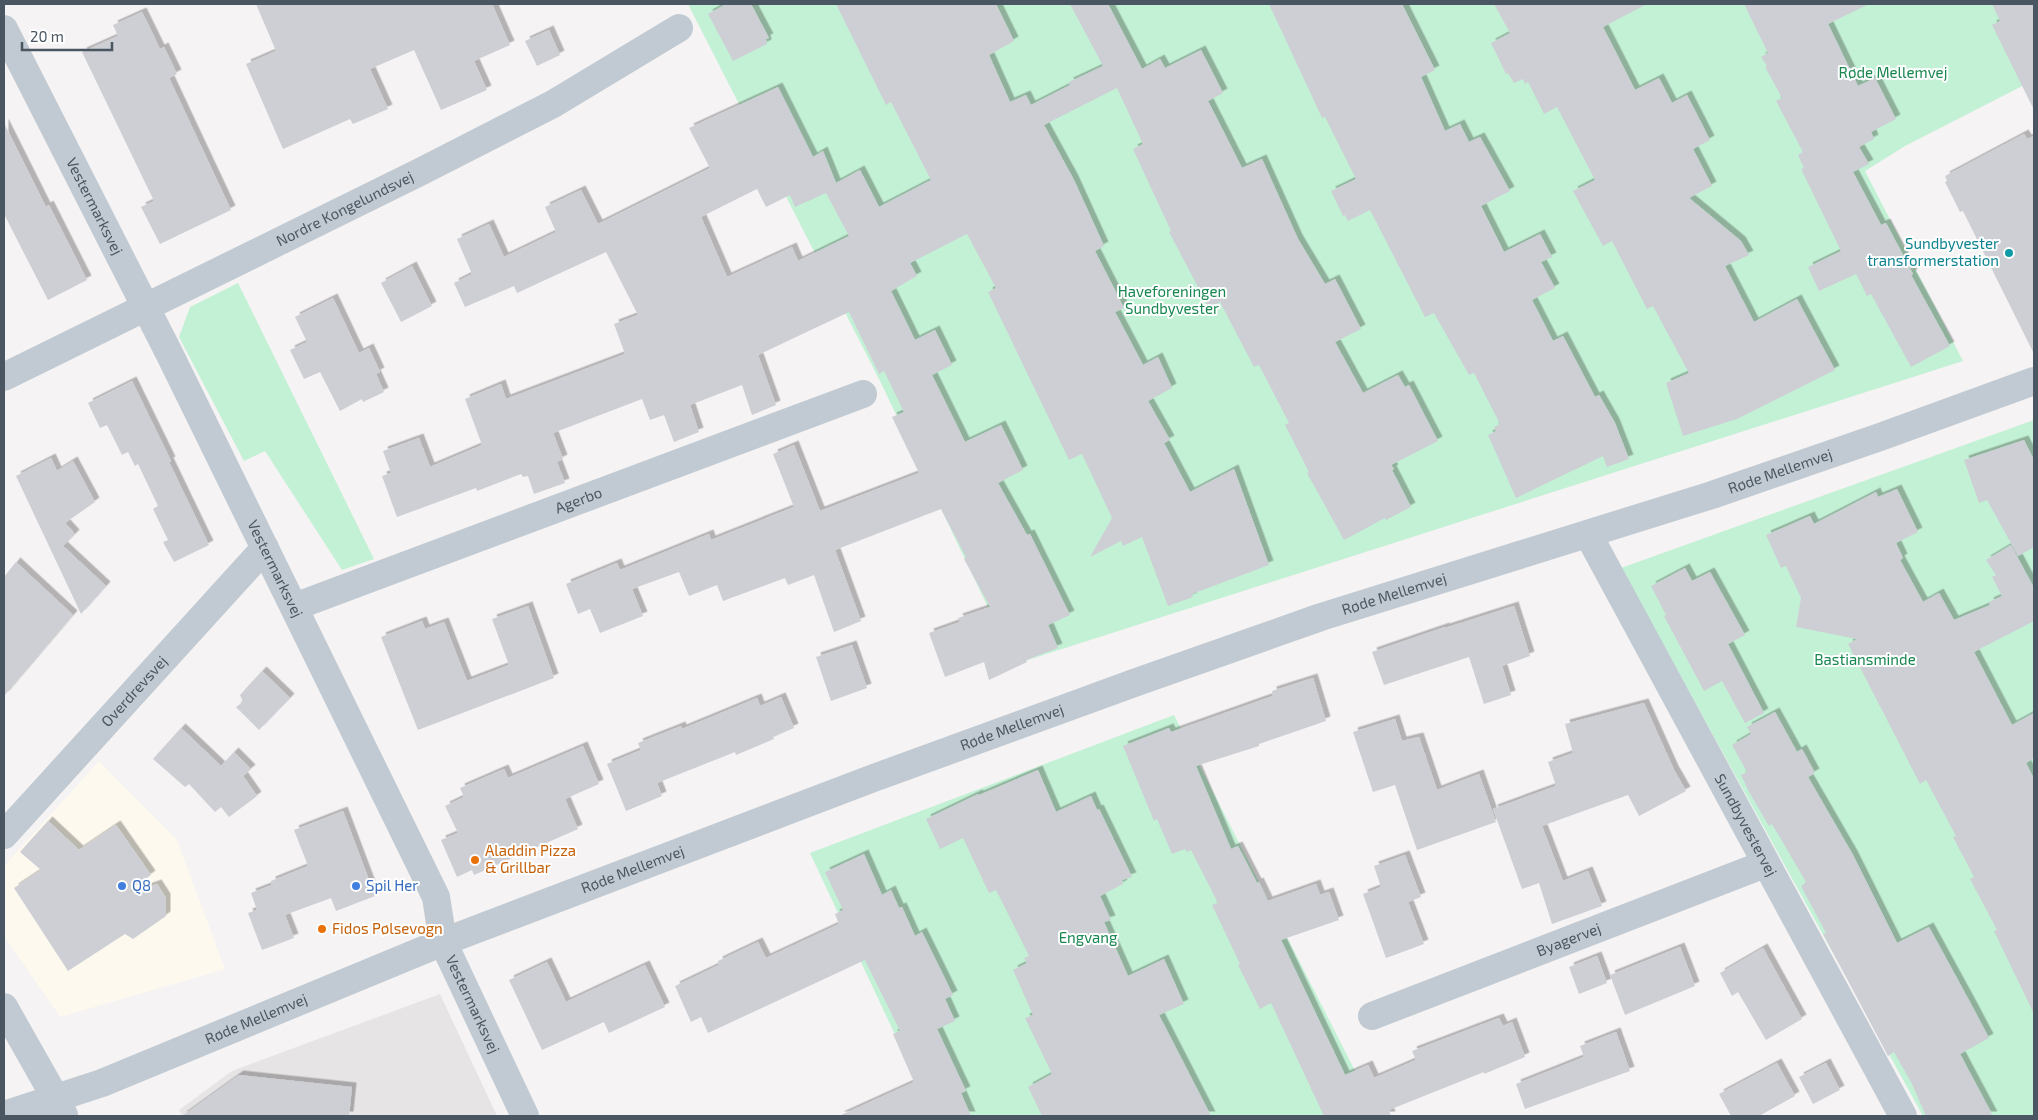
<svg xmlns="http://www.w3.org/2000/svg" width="2038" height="1120" viewBox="0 0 2038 1120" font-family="'Exo 2',sans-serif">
<defs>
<filter id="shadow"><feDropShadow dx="4.5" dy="-4.5" stdDeviation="0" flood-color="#0004"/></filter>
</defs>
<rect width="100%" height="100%" fill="#f5f3f3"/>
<!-- commercial -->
<path fill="#fdf9ef" d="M99 761 177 840 225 969 60 1017 4 936V866Z"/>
<!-- education -->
<path fill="#e6e4e5" d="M440 994 497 1116H182L179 1110 232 1071Z"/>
<!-- green -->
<g fill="#c3f1d5">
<path d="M688 4H2034V80L1905 146 1865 171 1963 361 1015 664 881 383Z"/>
<path d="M238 283 374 559 342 570 265 451 244 461 179 337 190 307Z"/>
<path d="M2034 420V1116H1923L1621 568Z"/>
<path d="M1174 715 1378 1116H933L810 853Z"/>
</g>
<!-- building -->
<g fill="#cdcfd5" fill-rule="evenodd" filter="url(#shadow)">
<path d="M256 4H492L510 45 474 61 487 90 441 110 414 50 370 69 388 109 353 124 350 119 283 149 246 64 276 51Z"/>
<path d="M726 4H751L769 38 766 39 767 44 733 61 708 14Z"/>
<path d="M836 4H996L1014 41 989 55 1010 102 1026 95 1031 105 1070 85 1069 82 1103 66 1070 4H1108L1142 69 1160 59 1165 68 1201 50 1223 93 1208 101 1242 168 1262 159 1298 239 1325 284 1335 279 1361 329 1335 342 1363 393 1398 375 1405 387 1409 385 1438 441 1391 465 1394 469 1392 470 1411 507 1386 520 1385 518 1344 540 1307 473 1309 472 1285 425 1289 423 1259 365 1254 367 1220 302 1209 308 1169 232 1171 231 1133 149 1143 144 1117 88 1044 125 1074 180 1104 246 1095 251 1124 308 1115 312 1143 365 1158 357 1172 388 1148 401 1170 440 1164 443 1190 492 1234 469 1269 565 1192 594 1193 597 1168 606 1142 537 1123 546 1121 541 1090 557 1112 518 1082 454 1069 460 988 292 996 288 967 234 910 263 917 276 891 291 915 340 935 330 952 365 932 375 965 442 1001 425 1023 470 998 483 1027 535 1030 534 1070 615 1048 625 1058 648 1026 660 1027 662 989 680 984 662 945 677 929 633 960 622 958 618 990 607 964 559 966 557 941 509 835 550 861 621 834 632 814 575 788 585 785 578 723 601 717 585 689 596 679 572 632 589 643 616 600 633 590 609 578 614 566 584 617 563 620 570 709 534 711 540 794 507 773 454 794 445 820 511 919 473 892 417 904 412 884 371 879 374 849 312 758 355 776 405 752 415 742 385 690 405 699 432 674 442 664 415 650 420 642 399 553 433 563 459 557 462 565 483 534 494 528 476 523 477 521 474 477 491 476 488 397 517 382 476 391 473 383 451 419 438 430 467 482 445 465 399 501 384 506 399 625 354 614 324 638 315 606 252 517 293 514 286 465 307 454 283 472 274 457 239 489 224 504 257 556 232 545 207 581 190 598 224 710 168 689 128 778 87 813 157 823 151 836 183 860 170 879 207 931 180 891 102 886 105ZM757 189 766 207 790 195 795 207 826 193 849 236 798 261 792 247 727 277 701 217Z"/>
<path d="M1269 4H1402L1435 70 1421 77 1445 131 1460 124 1469 142 1480 137 1510 191 1481 206 1504 252 1540 234 1552 257 1541 262 1555 288 1532 300 1553 341 1563 336 1595 397 1599 395 1615 423 1629 459 1607 467 1603 456 1516 498 1488 435 1496 431 1494 427 1500 424 1474 373 1469 375 1434 313 1425 317 1370 210 1348 221 1345 215 1343 216 1331 191 1356 179 1325 117 1322 118Z"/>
<path d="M1494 4H1647L1603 27 1635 90 1659 78 1672 103 1687 95 1710 140 1693 149 1712 186 1689 198 1741 241 1749 255 1725 266 1754 322 1797 299 1835 370 1737 419 1683 436 1666 383 1689 373 1653 306 1647 309 1612 241 1603 246 1573 191 1595 180 1557 107 1544 114 1528 82 1525 84 1523 79 1514 83 1508 73 1506 74 1491 43 1510 33Z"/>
<path d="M1744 4H1869L1828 24 1858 86 1875 78 1896 119 1871 132 1874 139 1859 147 1869 164 1853 172 1881 225 1886 223 1913 274 1911 275 1950 346 1911 367 1871 294 1867 296 1856 274 1819 291 1808 267 1841 251 1801 169 1804 168 1798 155 1803 152 1776 101 1782 98 1765 67 1767 66 1761 57 1768 53Z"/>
<path d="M1992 4H2034V110L1992 25 2000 21Z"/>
<path d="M142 12 160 49 164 47 177 74 169 78 231 210 160 244 141 207 154 201 82 52 118 36 113 25Z"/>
<path d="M549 30 560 55 537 66 525 41Z"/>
<path d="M4 123 46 207 49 205 87 280 48 300 4 214Z"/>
<path d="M2024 134 2027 139 2034 136V354L1963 211 1960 212 1945 182 1947 181 1945 176Z"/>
<path d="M412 266 432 306 401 322 381 283Z"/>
<path d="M333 298 359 353 369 348 380 372 376 374 384 392 363 402 362 399 340 411 320 372 304 379 290 350 307 342 295 317Z"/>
<path d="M132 381 171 461 169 462 209 545 174 562 163 542 168 540 153 509 158 506 138 464 135 466 128 452 122 455 107 425 100 428 88 403Z"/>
<path d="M2024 440 2034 460V547L2018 556 1987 500 1979 503 1964 460Z"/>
<path d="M51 458 57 471 73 461 95 502 65 523 75 534 63 546 106 586 81 614 16 476Z"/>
<path d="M1897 489 1918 532 1896 543 1903 558 1900 560 1923 602 1939 593 1954 620 1990 605 1989 602 2002 596 1992 577 1996 575 1986 560 2011 545 2034 588V621L1974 652 2012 725 2034 713V758L2026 763 2034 779V1014L1994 931 1997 930 1970 879 1974 877 1953 837 1956 836 1926 780 1920 784 1848 644 1857 639 1796 627 1801 598 1786 566 1781 568 1766 535 1810 516 1814 524 1876 492 1878 497Z"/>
<path d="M16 562 73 615 4 696V577Z"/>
<path d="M1685 568 1692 581 1710 572 1745 635 1728 644 1764 713 1745 723 1722 681 1704 691 1664 616 1666 615 1651 586Z"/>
<path d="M528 606 554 678 418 730 381 637 422 621 425 629 444 622 467 681 509 665 492 619Z"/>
<path d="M1514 606 1530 656 1502 666 1511 695 1484 704 1469 657 1384 685 1372 652 1445 627V628Z"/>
<path d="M852 645 867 688 831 701 816 657Z"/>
<path d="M262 671 290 698 259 730 236 707 243 702 240 695Z"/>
<path d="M1313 678 1326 721 1259 744V746L1196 766 1231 849 1238 846 1257 883 1259 882 1268 901 1316 884 1320 895 1329 892 1339 920 1281 940 1345 1075 1368 1065 1374 1078 1416 1060 1412 1051 1499 1018 1503 1026 1512 1022 1525 1057 1484 1074V1072L1389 1110 1391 1116H1324L1271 1003 1260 1009 1238 965 1240 964 1212 905 1218 903 1191 850 1187 852 1185 849 1172 854 1157 819 1154 821 1123 746 1169 728 1171 732 1273 696 1272 691Z"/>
<path d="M781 697 794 728 773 737 774 739 736 755 735 752 657 783 662 796 626 811 607 764 641 750 638 743 681 726 682 729 757 698 760 706Z"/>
<path d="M1644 703 1674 770 1686 791 1639 816 1628 795 1542 826 1563 881 1588 871 1602 906 1552 924 1539 883 1522 889 1493 809 1556 786 1548 762 1573 753 1565 724Z"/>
<path d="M1775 712 1797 752 1802 749 1815 773 1808 777 1853 855 1897 943 1929 927 1971 1004 1989 1038 1960 1054 1993 1116H1926L1912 1084 1894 1052 1888 1056 1846 977 1823 934 1826 933 1801 886 1806 882 1772 824 1769 826 1749 792 1741 775 1747 772 1732 745 1751 734 1747 727Z"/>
<path d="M1395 719 1402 741 1419 737 1437 790 1479 774 1496 822 1417 850 1395 785 1373 792 1353 732Z"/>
<path d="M181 728 221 766 234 752 251 769 243 776 257 796 229 817 221 807 215 812 189 784 185 787 153 759Z"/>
<path d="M583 746 599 784 565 799 578 829 474 875 472 870 457 877 441 840 458 833 445 806 464 797 460 788 504 769 508 778Z"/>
<path d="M1038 770 1056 812 1091 796 1097 810 1099 809 1132 877 1122 880 1123 884 1100 896 1111 920 1104 922 1128 976 1164 959 1184 1004 1159 1015 1211 1116H1042L1028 1087 1052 1074 1025 1018 1033 1015 1013 970 1027 963 1024 958 1029 956 996 890 989 893 963 838 940 849 926 819 978 794 979 795Z"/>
<path d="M343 811 375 896 336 911 331 898 285 915 294 938 262 950 248 913 257 910 251 893 272 885 271 881 308 866 294 830Z"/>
<path d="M48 821 79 850 116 825 151 875 130 890 131 893 157 884 166 898V916L133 939 125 934 68 971 14 888 41 870 20 852Z"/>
<path d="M864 854 882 895 891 890 899 908 902 907 915 936 922 932 953 995 945 999 955 1021 937 1029 966 1091 961 1093 971 1116H839L914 1082 893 1034 900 1031 865 960 708 1033 701 1017 691 1022 675 986 719 965 718 961 758 942 766 958 839 924 835 914 843 910 825 872Z"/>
<path d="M1405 855 1421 897 1408 902 1424 944 1386 958 1363 894 1381 887 1374 866Z"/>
<path d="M1680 947 1695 986 1625 1015 1610 975Z"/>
<path d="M1763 948 1802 1019 1766 1040 1738 992 1732 996 1720 973Z"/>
<path d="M1597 956 1607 983 1579 994 1569 967Z"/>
<path d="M547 962 566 1002 645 965 665 1007 609 1033 604 1022 542 1050 509 980Z"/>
<path d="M1616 1032 1630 1071 1525 1109 1516 1084 1584 1057 1580 1046Z"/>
<path d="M1777 1063 1795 1096 1759 1116H1731L1719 1094Z"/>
<path d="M1826 1063 1840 1090 1813 1104 1799 1077Z"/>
<path d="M239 1075 352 1087 349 1116H182Z"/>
</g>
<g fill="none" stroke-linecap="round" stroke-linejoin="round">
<!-- minor -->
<g stroke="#c1cad2" stroke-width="28">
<path id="s1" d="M4 29 170 355 436 897 443 942 525 1116"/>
<path id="s2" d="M4 377 420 172 553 104 679 28"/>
<path id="s3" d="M1588 534 1903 1116"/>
<path id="s4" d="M294 607 863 394"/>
<path id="s5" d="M4 835 265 548"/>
<path id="s6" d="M1372 1016 1765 864"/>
</g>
<!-- tertiary -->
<g stroke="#c1cad2" stroke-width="28">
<path d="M4 1007 56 1099 64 1115"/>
<path id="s7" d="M4 1115 102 1083 443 942 871 779 1134 683 1321 617 1712 495 1880 437 2034 381"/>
</g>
</g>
<!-- markers -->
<circle fill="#0f9aa8" stroke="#fff" stroke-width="2" cx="2009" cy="253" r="5"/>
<g fill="#e8710a" stroke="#fff" stroke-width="2">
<circle cx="475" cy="860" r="5"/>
<circle cx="322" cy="929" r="5"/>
</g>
<g fill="#3f7fe0" stroke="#fff" stroke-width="2">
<circle cx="122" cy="886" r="5"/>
<circle cx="356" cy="886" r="5"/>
</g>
<g text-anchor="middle" stroke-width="4" stroke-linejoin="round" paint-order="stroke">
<!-- park labels -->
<g font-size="15" fill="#17864f" stroke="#fff">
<text x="1893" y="78">Røde Mellemvej</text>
<text x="1172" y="297">Haveforeningen<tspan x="1172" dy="17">Sundbyvester</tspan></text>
<text x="1865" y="665">Bastiansminde</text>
<text x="1088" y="943">Engvang</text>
</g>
<!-- street labels -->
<g font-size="15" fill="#4a5661" stroke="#fff">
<text dy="5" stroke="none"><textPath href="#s1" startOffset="199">Vestermarksvej</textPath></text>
<text dy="5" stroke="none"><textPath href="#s2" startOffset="380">Nordre Kongelundsvej</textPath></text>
<text dy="5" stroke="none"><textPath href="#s7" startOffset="1890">Røde Mellemvej</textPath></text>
<text dy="5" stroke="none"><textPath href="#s4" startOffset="304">Agerbo</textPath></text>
<text dy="5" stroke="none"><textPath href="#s1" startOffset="604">Vestermarksvej</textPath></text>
<text dy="5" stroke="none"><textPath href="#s7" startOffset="1485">Røde Mellemvej</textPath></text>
<text dy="5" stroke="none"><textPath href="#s5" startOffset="194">Overdrevsvej</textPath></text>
<text dy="5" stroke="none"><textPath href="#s7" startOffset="1080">Røde Mellemvej</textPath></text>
<text dy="5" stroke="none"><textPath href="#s3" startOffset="331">Sundbyvestervej</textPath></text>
<text dy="5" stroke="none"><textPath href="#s7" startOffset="675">Røde Mellemvej</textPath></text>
<text dy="5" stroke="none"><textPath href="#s6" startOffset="211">Byagervej</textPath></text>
<text dy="5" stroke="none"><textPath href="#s1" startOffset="1084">Vestermarksvej</textPath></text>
<text dy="5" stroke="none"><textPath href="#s7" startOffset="270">Røde Mellemvej</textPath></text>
</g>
<!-- culture labels -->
<g font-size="15" fill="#0d838f" stroke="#fff" text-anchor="end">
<text x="1999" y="249">Sundbyvester<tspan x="1999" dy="17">transformerstation</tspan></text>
</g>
<!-- food labels -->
<g font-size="15" fill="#c56008" stroke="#fff" text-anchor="start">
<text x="485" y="856">Aladdin Pizza<tspan x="485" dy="17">&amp; Grillbar</tspan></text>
<text x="332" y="934">Fidos Pølsevogn</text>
</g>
<!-- shop labels -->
<g font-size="15" fill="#366cbe" stroke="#fff" text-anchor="start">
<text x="132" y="891">Q8</text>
<text x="366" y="891">Spil Her</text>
</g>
</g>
<!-- border -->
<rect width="2038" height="1120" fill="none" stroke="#4a5661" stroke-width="10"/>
<!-- scale -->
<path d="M22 42v8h90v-8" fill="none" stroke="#4a5661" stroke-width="2.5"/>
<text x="30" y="42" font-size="15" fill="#4a5661" stroke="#ffffff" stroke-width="4" paint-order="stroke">20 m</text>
</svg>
